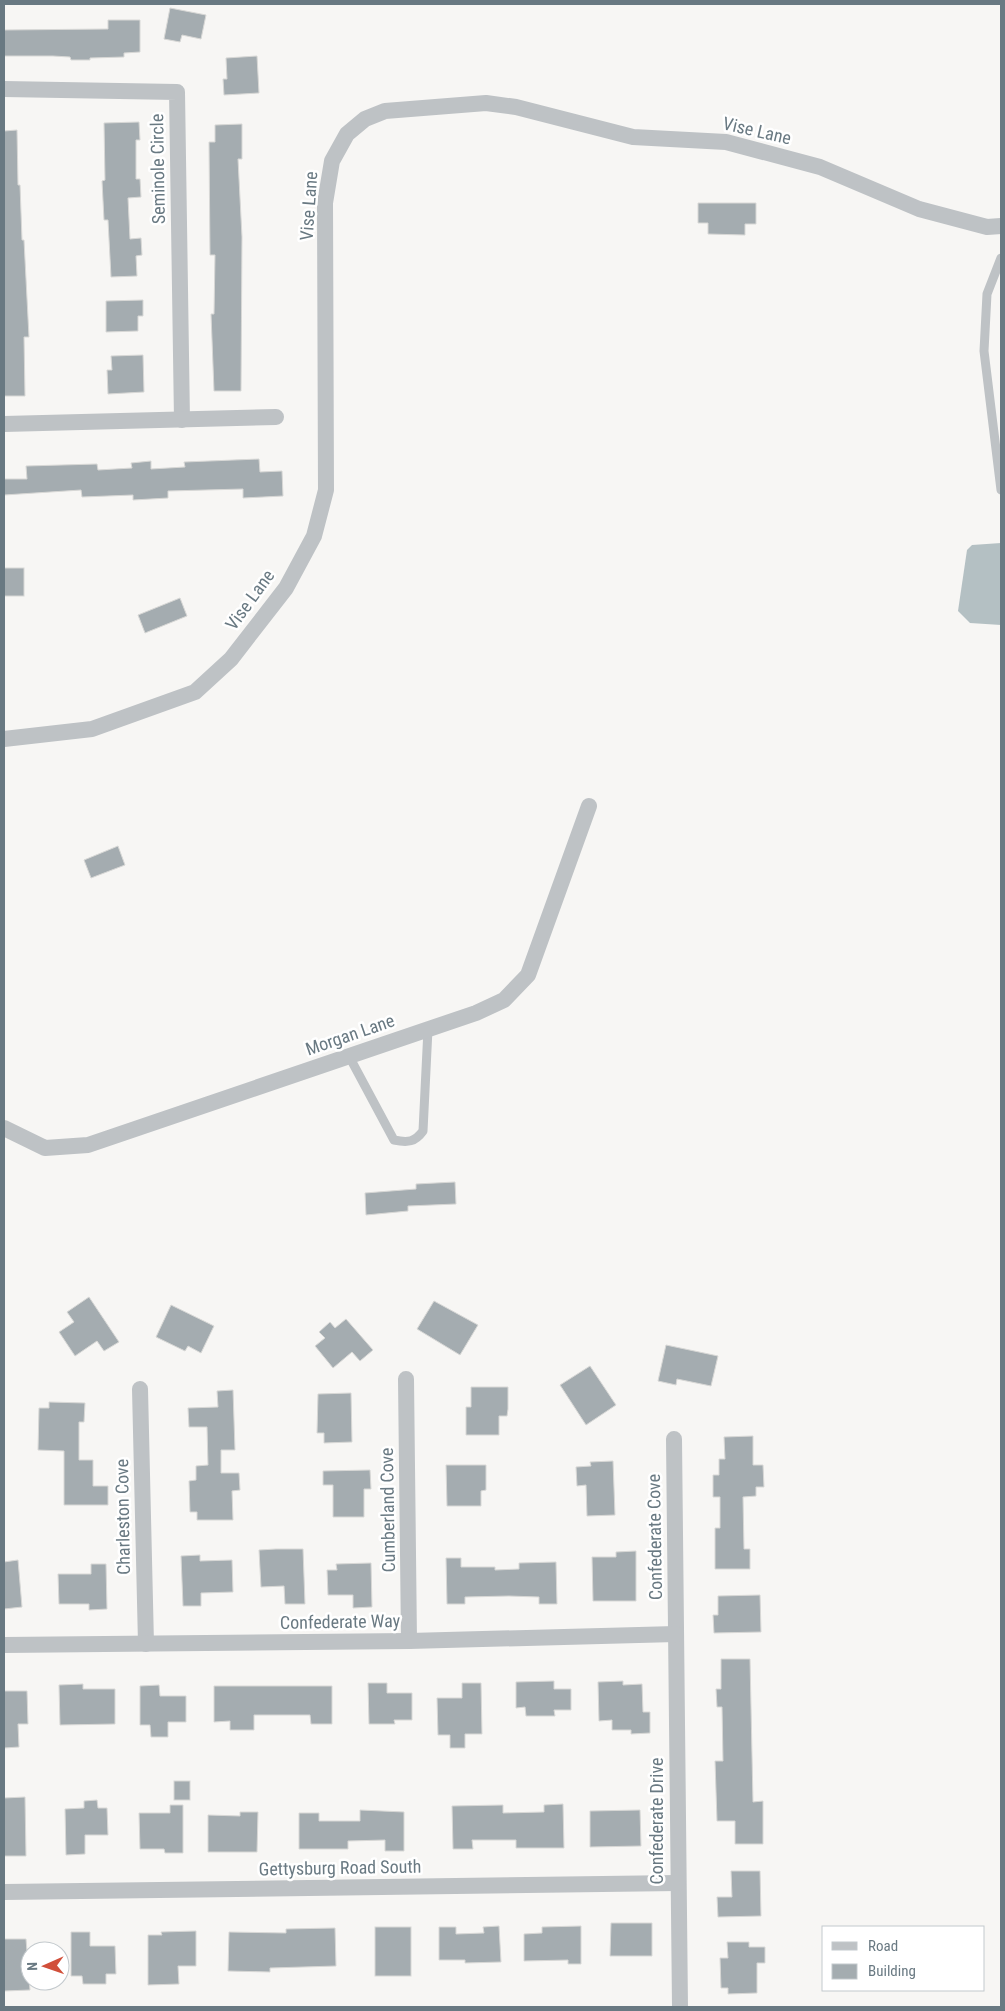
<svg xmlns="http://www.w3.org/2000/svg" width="1005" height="2011" viewBox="0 0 1005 2011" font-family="'Roboto Condensed',sans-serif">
<rect width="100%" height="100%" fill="#f7f6f4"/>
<!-- water -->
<path fill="#b4c0c3" d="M1001 543V625L970 623 958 611 967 550 972 545Z"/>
<!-- building -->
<g fill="#a4acb0" stroke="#d8d8d6">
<path d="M170 8 206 15 201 39 182 35 180 42 164 39Z"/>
<path d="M108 20H140V52L124 53V57L90 58V60H71L70 57 53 56H4V30L108 29Z"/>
<path d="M257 56 259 93 224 95 223 79H227L226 58Z"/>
<path d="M139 122 140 140H136V179H140L141 197 128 198 130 239 141 238 142 255 136 256 137 276 111 277 108 220H104L102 181 105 180 104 123Z"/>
<path d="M242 124V159H238L242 237 241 391H214L211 314H214L215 255H210L209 142H215V125Z"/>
<path d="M17 130 18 185H20L22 240H24L29 337H24L25 396H4V131Z"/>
<path d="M698 203H756V224H745V235L708 234V223H698Z"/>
<path d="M143 300V316H138V331L106 332V301Z"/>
<path d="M143 355 144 392 108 394 107 370H112L111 356Z"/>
<path d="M259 459 260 472 282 471 283 496 243 498V489L168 491V498L133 500V495L82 497 81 490 4 495V479H27L26 466 97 464 98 470 132 468 131 463 151 461V469L185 467 184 462Z"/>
<rect x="4" y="568" width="20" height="28"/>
<path d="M180 598 187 616 145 633 138 615Z"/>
<path d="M118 846 125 865 91 878 84 860Z"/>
<path d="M455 1182 456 1204 408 1206V1211L366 1215 365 1193 416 1189V1184Z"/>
<path d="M89 1297 119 1342 104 1351 97 1341 75 1356 59 1332 74 1322 67 1312Z"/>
<path d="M434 1301 478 1325 460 1355 417 1329Z"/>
<path d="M171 1305 214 1326 201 1353 188 1346 185 1351 156 1337Z"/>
<path d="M346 1319 373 1350 360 1361 352 1352 333 1368 315 1346 325 1338 319 1332 330 1322 335 1328Z"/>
<path d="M666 1345 718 1356 711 1386 677 1379 676 1385 658 1381Z"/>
<path d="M590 1366 616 1405 586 1425 560 1385Z"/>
<path d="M471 1387H508V1409L507 1416H499V1435H466V1407H471Z"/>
<path d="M233 1390 235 1450H221V1473H239L240 1490 232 1491 233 1520H197V1512H190L189 1481 196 1480V1466L208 1465 207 1427H189L188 1408 218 1407 217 1391Z"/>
<path d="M351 1393 352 1442 324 1443V1433H317L318 1394Z"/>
<path d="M49 1402 85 1403 84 1422H79V1460H93V1486H108V1505H64V1451L38 1450 39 1408H49Z"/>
<path d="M753 1436V1465H763L764 1487H756V1496L743 1497 744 1549H750V1569H715V1528H720V1497H713V1475H719V1459H725L724 1437Z"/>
<path d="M613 1461 615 1515 587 1516 586 1485 577 1486 576 1467 591 1466 590 1462Z"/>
<path d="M446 1465H486V1490L481 1491V1506H447Z"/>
<path d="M370 1470 371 1489H364V1517H333V1485H323V1471Z"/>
<path d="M276 1549H303L305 1604H285L284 1586 261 1587 259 1550Z"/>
<path d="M636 1551V1601H593L592 1557H616V1552Z"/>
<path d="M200 1555V1561L232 1560 233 1592 201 1593V1606H183L181 1556Z"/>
<path d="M446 1558H461V1567H495V1570L519 1569V1563L556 1562 557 1604H539V1597L509 1596 465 1597V1604H447Z"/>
<path d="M18 1560 22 1607 4 1609V1562Z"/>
<path d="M371 1563 372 1607 353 1608V1595H328L327 1570H337L336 1564Z"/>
<path d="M91 1564H106L107 1609 89 1610V1604H59L58 1574H91Z"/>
<path d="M760 1595 761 1632 714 1633 713 1615H718V1596Z"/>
<path d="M721 1659H750L753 1802 763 1801V1844H735V1821H717L715 1761H723L722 1707H717L716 1689H721Z"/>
<path d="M554 1681V1689H571V1710H554L555 1716H526L525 1707 516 1708V1682Z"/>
<path d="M623 1681V1685L642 1684 643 1712H650V1733L631 1734V1730H612V1720L599 1721 598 1682Z"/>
<path d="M368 1683H387V1693H412V1720H394L395 1724H369Z"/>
<path d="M462 1683H481L482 1734H465V1748H450V1735H438L437 1698H462Z"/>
<path d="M83 1684V1689H115V1724L60 1725 59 1685Z"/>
<path d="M159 1685 160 1696H186V1722H168V1737H151L150 1725H140V1686Z"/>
<path d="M214 1686H332V1724H311L310 1715H254V1730H230V1721L214 1722Z"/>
<path d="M4 1691H27L28 1724H18L19 1747 4 1748Z"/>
<rect x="174" y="1781" width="16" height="19"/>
<path d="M25 1797 26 1856H4V1798Z"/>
<path d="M97 1800 98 1808H107L108 1835H85V1854L66 1855 65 1809 84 1808V1801Z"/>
<path d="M563 1804 564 1848H516V1840H472L473 1849H453L452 1806 503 1805V1813L544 1812V1805Z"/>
<path d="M170 1805H183V1853H165L164 1849H140L139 1813H170Z"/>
<path d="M360 1810 404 1812V1851H385V1840L348 1841V1849H299V1813H319V1821H360Z"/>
<path d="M640 1810 641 1846 590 1847V1811Z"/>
<path d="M240 1812H258L257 1852H208V1815L240 1816Z"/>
<path d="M731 1871H760L761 1916 718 1917 717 1897H732Z"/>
<path d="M611 1923H652V1956H610Z"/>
<path d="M499 1926 501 1962 465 1963V1960H439V1927H456V1934L484 1933 483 1927Z"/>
<path d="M581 1926V1964H568V1960L524 1961V1934L542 1933V1927Z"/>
<rect x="375" y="1927" width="36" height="49"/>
<path d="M335 1928 336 1966 270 1968V1972L228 1971 229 1932 286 1933V1929Z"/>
<path d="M196 1931V1966H178L179 1984 148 1985V1935H162L161 1932Z"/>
<path d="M71 1932H90V1946H115L116 1974H106V1984H83L82 1976H71Z"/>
<path d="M4 1939H26L30 1990 4 1991Z"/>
<path d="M727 1942H749V1947H765V1963H757V1993L728 1994V1988H721L720 1958H728Z"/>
</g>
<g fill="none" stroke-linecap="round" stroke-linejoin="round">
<!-- service -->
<g stroke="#bec2c5" stroke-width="9">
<path d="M1001 490 984 351 987 294 1001 258"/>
<path d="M349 1056 394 1140C408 1143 415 1142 423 1131L428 1029"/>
</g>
<!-- minor -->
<g stroke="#bec2c5" stroke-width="16">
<path d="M4 89 177 92 182 420"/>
<path d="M4 424 276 417"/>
<path d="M4 739 92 729 195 692 231 659 286 588 314 536 326 490 325 203 332 161 347 134 365 119 385 111 486 103 516 107 633 137 726 142 820 167 919 209 987 227 1001 226"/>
<path d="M4 1128 45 1148 88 1145 476 1013 504 1000 528 975 589 806"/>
<path d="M406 1379 409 1641"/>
<path d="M140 1389 146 1644"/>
<path d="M674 1439 680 2007"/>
<path d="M4 1645 409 1641 676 1634"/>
<path d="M4 1892 678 1883"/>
</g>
</g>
<g text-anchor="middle" stroke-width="5" stroke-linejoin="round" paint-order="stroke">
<!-- street labels -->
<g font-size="18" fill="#697982" stroke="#fff">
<text transform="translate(757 131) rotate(13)" y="6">Vise Lane</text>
<text transform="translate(158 169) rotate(-91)" y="6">Seminole Circle</text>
<text transform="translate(309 206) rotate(-86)" y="6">Vise Lane</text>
<text transform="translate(250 600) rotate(-54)" y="6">Vise Lane</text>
<text transform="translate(350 1035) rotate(-19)" y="6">Morgan Lane</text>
<text transform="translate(388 1510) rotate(-91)" y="6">Cumberland Cove</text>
<text transform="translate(123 1517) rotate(-91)" y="6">Charleston Cove</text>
<text transform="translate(655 1537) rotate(-91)" y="6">Confederate Cove</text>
<text transform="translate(340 1622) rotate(-1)" y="6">Confederate Way</text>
<text transform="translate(657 1821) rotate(-90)" y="6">Confederate Drive</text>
<text transform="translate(340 1868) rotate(-1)" y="6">Gettysburg Road South</text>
</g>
</g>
<!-- border -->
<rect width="1005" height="2011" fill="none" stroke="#697982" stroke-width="10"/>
<!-- legend -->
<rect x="822" y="1926" width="162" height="65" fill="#ffffff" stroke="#c3c9cd"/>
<rect x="832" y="1942" width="25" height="8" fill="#bec2c5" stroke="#c3c9cd"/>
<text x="868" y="1951" font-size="15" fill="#697982">Road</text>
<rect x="832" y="1964" width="25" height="15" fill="#a4acb0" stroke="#c3c9cd"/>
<text x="868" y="1976" font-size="15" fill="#697982">Building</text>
<!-- north arrow -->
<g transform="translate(45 1966) rotate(268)"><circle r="24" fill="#ffffff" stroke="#c3c9cd"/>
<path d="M0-4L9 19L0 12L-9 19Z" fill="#d14f3a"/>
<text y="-8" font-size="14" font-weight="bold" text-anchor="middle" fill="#697982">N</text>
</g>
</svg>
